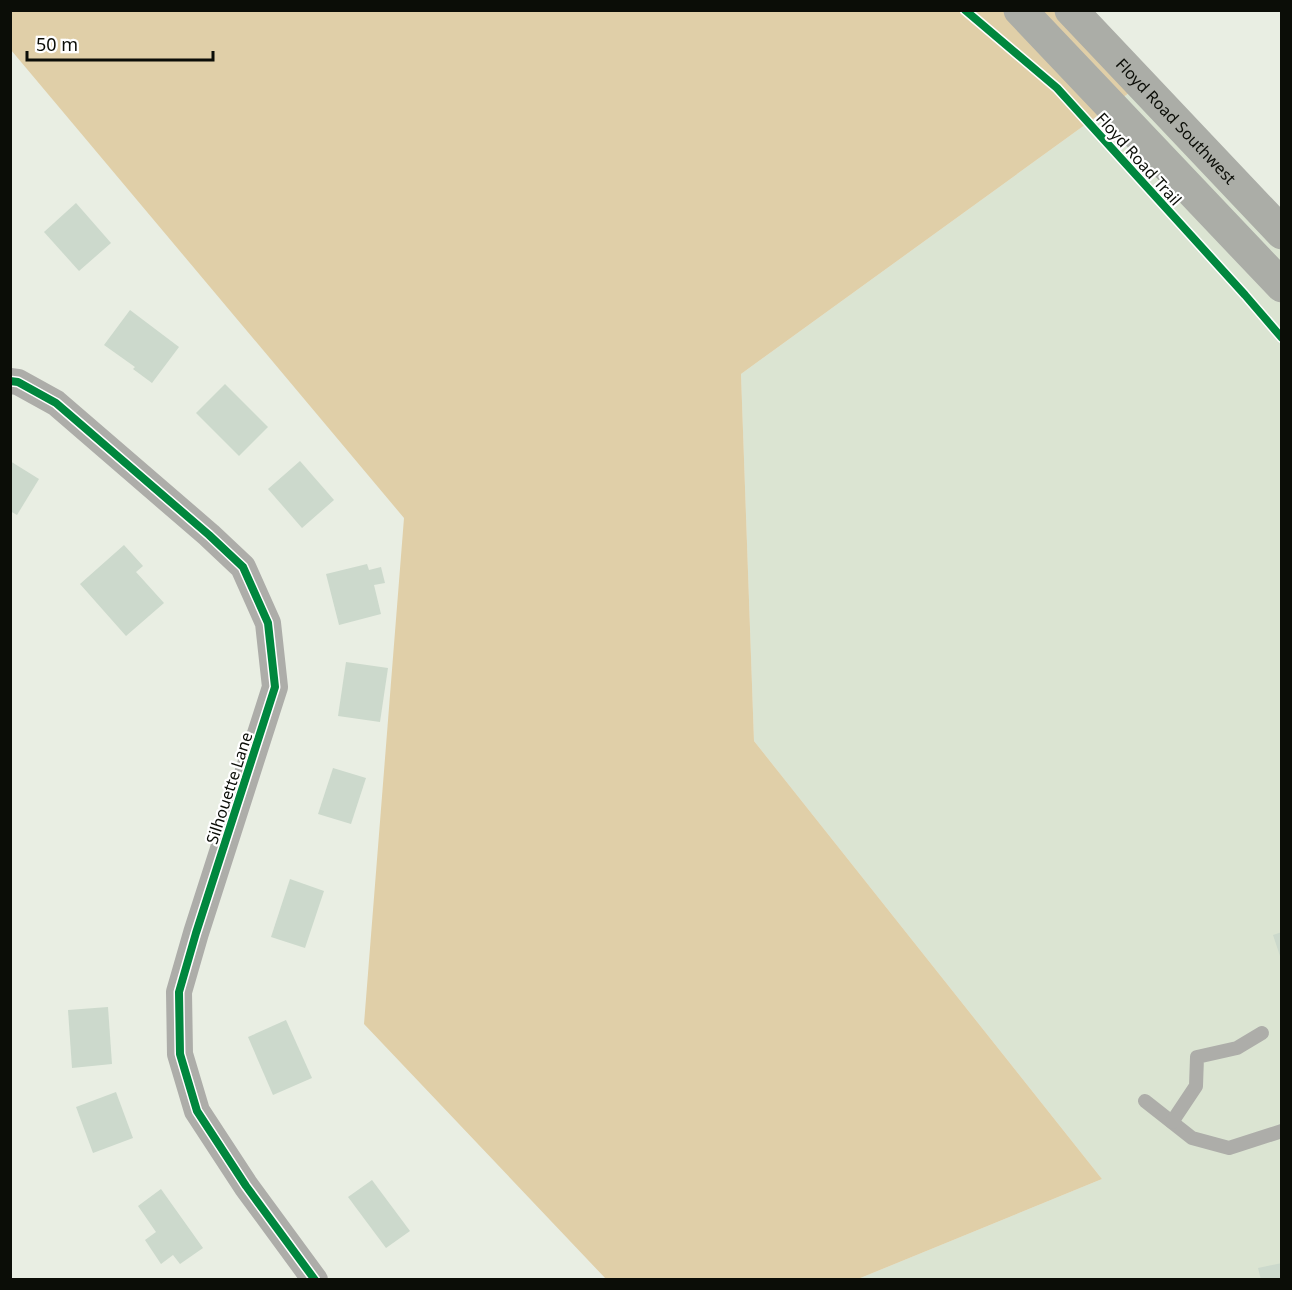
<svg xmlns="http://www.w3.org/2000/svg" width="1292" height="1290" viewBox="0 0 1292 1290" font-family="'Noto Sans',sans-serif">
<rect width="100%" height="100%" fill="#e9eee3"/>
<!-- built -->
<path fill="#dbe4d2" d="M1147 80 1281 243V1279H858L1102 1179 754 741 741 374Z"/>
<!-- forest -->
<path fill="#e0cfa8" d="M10 11H1084L1147 80 741 374 754 741 1102 1179 858 1279H606L364 1024 404 518 11 50Z"/>
<!-- building -->
<g fill="#ccd9cc">
<path d="M76 203 111 243 79 271 44 232Z"/>
<path d="M130 310 179 347 152 383 133 369 135 367 104 345Z"/>
<path d="M225 384 268 427 239 456 196 413Z"/>
<path d="M10 461 39 479 17 515 10 511Z"/>
<path d="M300 461 334 500 302 528 268 489Z"/>
<path d="M124 545 143 566 136 572 164 603 126 636 80 584Z"/>
<path d="M367 564 369 570 381 567 385 583 374 585 381 614 339 625 326 574Z"/>
<path d="M346 662 388 668 380 722 338 716Z"/>
<path d="M333 768 366 778 351 824 318 814Z"/>
<path d="M290 879 324 891 305 948 271 937Z"/>
<path d="M1282 932V959H1281L1273 935Z"/>
<path d="M108 1007 112 1064 72 1068 68 1010Z"/>
<path d="M286 1020 312 1078 273 1095 248 1037Z"/>
<path d="M116 1092 133 1138 93 1153 76 1107Z"/>
<path d="M372 1180 410 1231 386 1248 348 1197Z"/>
<path d="M161 1189 203 1248 180 1264 173 1255 161 1264 145 1240 156 1232 138 1206Z"/>
<path d="M1282 1263V1280H1261L1258 1268Z"/>
</g>
<g fill="none" stroke-linecap="round" stroke-linejoin="round">
<!-- lane -->
<g stroke="#adada9" stroke-width="14">
<path d="M1145 1101 1192 1138 1229 1148 1282 1131"/>
<path d="M1172 1122 1196 1086 1197 1057 1237 1048 1262 1033"/>
</g>
<!-- street -->
<path stroke="#adada9" stroke-width="26" d="M10 381 18 382 56 403 209 535 243 567 268 623 275 687 196 933 179 992 180 1054 197 1111 246 1186 315 1280"/>
<!-- secondary -->
<g stroke="#abada7" stroke-width="33">
<path d="M1020 10 1282 286"/>
<path id="s1" d="M1071 10 1282 233"/>
</g>
<defs>
<g id="cycleway">
<path d="M965 10 1057 88 1245 295 1282 338"/>
<path d="M10 381 18 382 56 403 209 535 243 567 268 623 275 687 196 933 179 992 180 1054 197 1111 246 1186 315 1280"/>
</g>
</defs>
<!-- cycleway casing -->
<use href="#cycleway" stroke="#fff" stroke-width="11"/>
<!-- cycleway -->
<use href="#cycleway" stroke="#00873e" stroke-width="8"/>
</g>
<g text-anchor="middle" stroke-width="4.5" stroke-linejoin="round" paint-order="stroke">
<!-- street labels -->
<g font-size="16" fill="#0b0d07" stroke="#fff">
<text dy="6" stroke="none"><textPath href="#s1" startOffset="153">Floyd Road Southwest</textPath></text>
<text transform="translate(1139 159) rotate(48)" y="6">Floyd Road Trail</text>
<text transform="translate(229 788) rotate(-72)" y="6">Silhouette Lane</text>
</g>
</g>
<!-- border -->
<rect width="1292" height="1290" fill="none" stroke="#0b0d07" stroke-width="24"/>
<!-- scale -->
<path d="M27 51v9h186v-9" fill="none" stroke="#0b0d07" stroke-width="3"/>
<text x="36" y="51" font-size="18" fill="#0b0d07" stroke="#ffffff" stroke-width="4.5" paint-order="stroke">50 m</text>
</svg>
